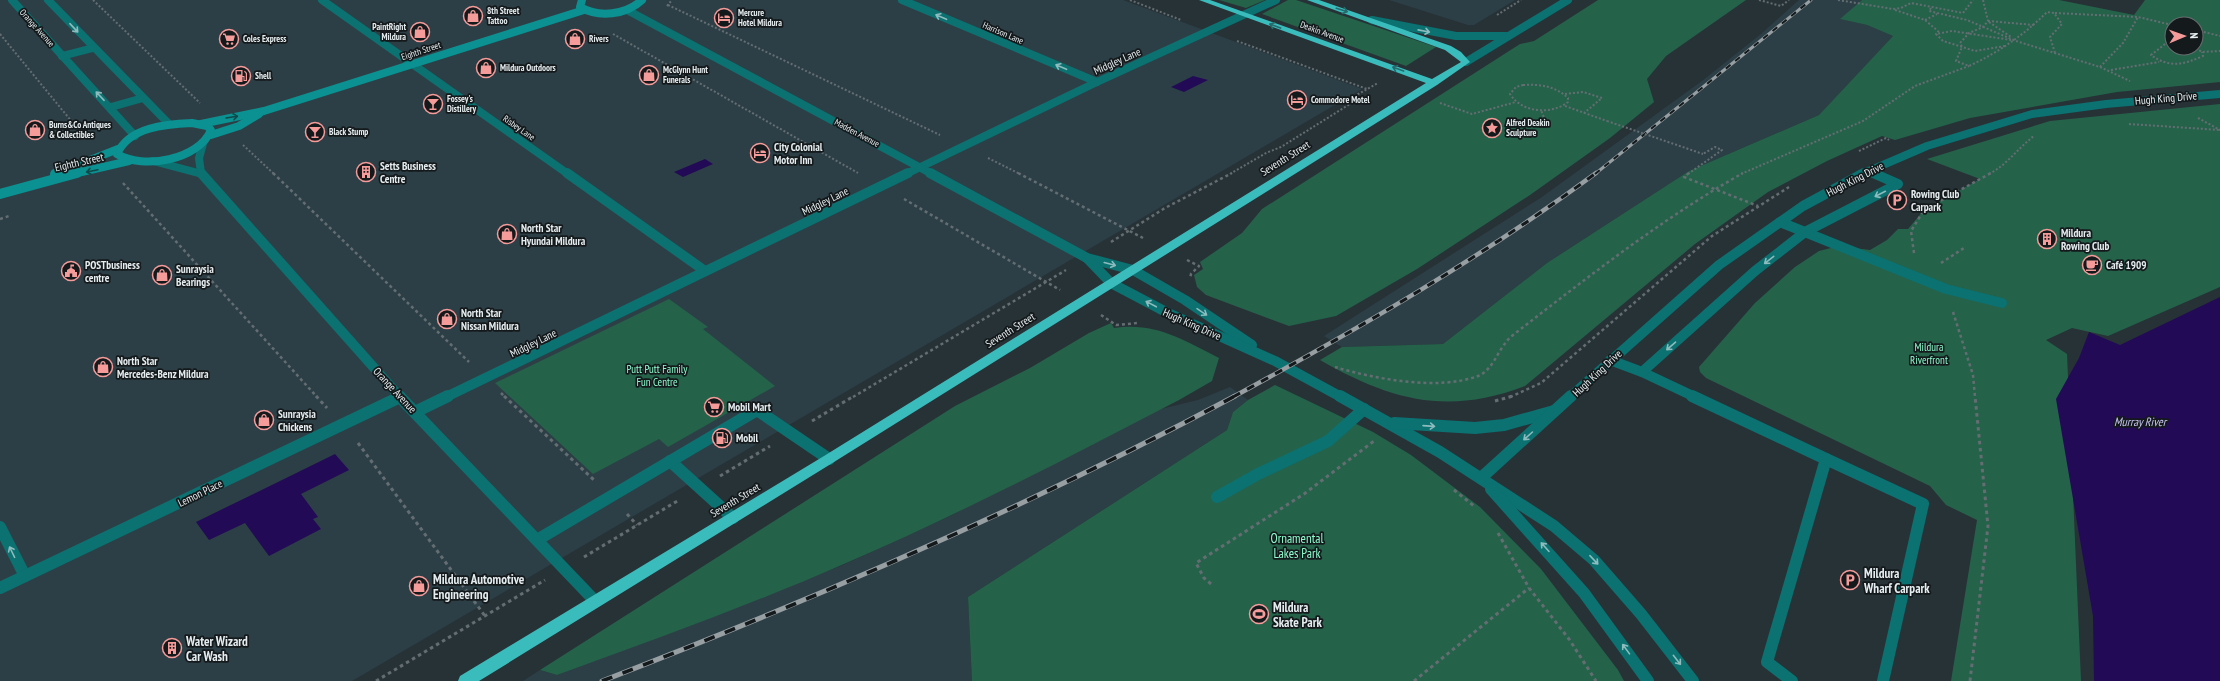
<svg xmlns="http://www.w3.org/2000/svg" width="2220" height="681" viewBox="0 0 2220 681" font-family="'PT Sans Narrow',sans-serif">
<rect width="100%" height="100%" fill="#273237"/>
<!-- built -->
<g fill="#2d3f46">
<path d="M0 0H1123L1362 89 352 681H0Z"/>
<path d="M1389 0H1515L1474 25H1468Z"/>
<path d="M1799 0H1862L1841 19 1867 25 1893 36 1819 115 1689 171 1547 263 1443 344 1342 347 1324 336 1542 197 1702 81 1761 34Z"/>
<path d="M1230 387 1248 400 1233 412 1227 430 968 597 972 681H523L540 670 557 675 843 565 950 516 1161 409 1198 400Z"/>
</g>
<!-- green -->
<g fill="#25624a" fill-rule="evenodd">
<path d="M1219 0H1265L1246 8Z"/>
<path d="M1288 0H1296L1436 47 1406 66 1262 14Z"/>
<path d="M1598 0H1746L1666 56 1647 79 1654 102 1610 138 1530 195 1417 269 1336 316 1289 326 1206 295 1197 287 1194 275 1203 269 1200 262 1242 233 1262 209 1520 44 1534 41Z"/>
<path d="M1862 0H2059L2134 15 2145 0H2220V82L2117 92 1970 118 1895 140 1882 136 1827 161 1768 192 1695 244 1525 386C1447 416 1390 400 1320 360L1342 347 1443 344 1547 263 1689 171 1819 115 1893 36 1867 25 1840 19ZM2172 24H2196V48H2172Z"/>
<path d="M2220 104V287L2108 336 2072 328 2046 340 2067 354 2081 681H1951L1977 520 1946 505 1930 486 1706 378 1700 372 1699 367 1755 303 1795 267 1819 251 1839 246 1870 250 1887 240 1898 229H1908L1924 210 1980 179 1927 159 2050 121Z"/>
<path d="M669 299 708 327 703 329 775 386 668 447 659 439 593 474 495 383Z"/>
<path d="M1111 323 1114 328C1156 322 1183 340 1219 358L1212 381 1179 400C1069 457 958 515 844 564 750 605 653 640 557 675L540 670 955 406 1030 368 1089 333Z"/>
<path d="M1275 385 1373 432 1411 455 1480 507 1541 569 1618 670 1624 681H972L968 597 1227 430 1233 412 1248 400Z"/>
</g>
<!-- water -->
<g fill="#220a56">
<path d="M1193 76 1208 80 1184 92 1171 87Z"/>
<path d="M705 159 713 164 683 177 674 172Z"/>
<path d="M2220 297V681H2094L2093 616 2056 399 2079 358 2089 332 2120 345Z"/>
<path d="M335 454 349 470 301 494 318 517 313 519 321 529 269 556 245 523 209 540 196 522Z"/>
</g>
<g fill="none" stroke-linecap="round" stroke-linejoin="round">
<!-- path-far2 -->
<g stroke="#646e72" stroke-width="2" stroke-dasharray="2 2" stroke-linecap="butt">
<path d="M93 0 200 103"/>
<path d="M1130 0 1181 20"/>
<path d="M1759 0 1781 6 1789 0"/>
<path d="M1838 0 1893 9 1901 8 1911 3 1963 13 1973 0"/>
<path d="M1983 0 1988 21 1983 27 1969 33 1960 43 1962 47 1956 61 1969 66C1999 52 2024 35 2047 12L2054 13 2062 24 2050 37 2055 53"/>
<path d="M668 5 940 135"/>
<path d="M667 6 672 0"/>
<path d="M1931 8 1929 11 1967 20 2016 41 2100 67 2130 81"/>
<path d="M1895 10 1925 20 1939 32"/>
<path d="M2055 13 2138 17"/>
<path d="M1497 15 1521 0"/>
<path d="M1925 20 1937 14"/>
<path d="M1988 21 2034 25"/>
<path d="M1989 22 2011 37"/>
<path d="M2196 30 2220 36"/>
<path d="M0 34 86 139"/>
<path d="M613 34 858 173"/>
<path d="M1237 41 1367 89"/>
<path d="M2172 41H2169L2151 55C2169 68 2183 65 2203 56L2202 52"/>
<path d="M2005 46 1975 51 1943 41 1936 34 1952 31 2011 40"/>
<path d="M2196 48 2202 52 2220 51"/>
<path d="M2100 67 2123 43 2138 17 2172 25"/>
<path d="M2111 70 2159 62"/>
<path d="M1523 85C1540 84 1555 86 1568 98V102C1551 115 1522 113 1510 94L1516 87Z"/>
<path d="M1565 94 1583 92 1602 98 1584 113"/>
<path d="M1440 103 1472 114 1516 102"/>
<path d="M1565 106 1607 121"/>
<path d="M2198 118 2220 130"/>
<path d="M2129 124 2220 130"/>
<path d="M1538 125 1545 120 1541 110"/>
<path d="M243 145 274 174"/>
<path d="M1859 151 1886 138 1889 140"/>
<path d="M988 158 1020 174"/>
<path d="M1230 174 1266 153 1281 147 1350 104 1353 97 1378 83"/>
<path d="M1688 174 1722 150 1715 147 1703 154"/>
<path d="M1741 174 1863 121 1915 86 1969 66"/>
<path d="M1989 174C2007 165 2018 148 2034 136"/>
</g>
<!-- path-far1 -->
<g stroke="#646e72" stroke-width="2.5" stroke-dasharray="3 3" stroke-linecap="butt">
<path d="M273 173 469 362"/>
<path d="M1018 173 1143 238"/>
<path d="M1689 173 1684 177 1758 206"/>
<path d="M123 183 317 397"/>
<path d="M904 199 1060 290"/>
<path d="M0 219 9 216"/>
<path d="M1111 242 1165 208 1232 173"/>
<path d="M1914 253 1911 231 1924 210 1991 173"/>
<path d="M1187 260 1199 266 1191 274 1190 279"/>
<path d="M1941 263 1964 248"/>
<path d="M1953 312 1973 375 1975 397"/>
<path d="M1101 315 1116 325 1138 323"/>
<path d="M1335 367C1375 379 1438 391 1478 376 1495 369 1497 348 1513 335 1588 277 1660 220 1743 173"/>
<path d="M501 393 505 397"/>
<path d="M853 397 1066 270"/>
<path d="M1510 397 1541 383 1712 236 1789 187"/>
</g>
<!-- path -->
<g stroke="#646e72" stroke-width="3" stroke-dasharray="3.5 3.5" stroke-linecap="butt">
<path d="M316 396 327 408"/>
<path d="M504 396 594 480"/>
<path d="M1495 401 1513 396"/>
<path d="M812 421 854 396"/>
<path d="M358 443 485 616"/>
<path d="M720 476 770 446"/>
<path d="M1454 490 1474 506"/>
<path d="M627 514 637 525"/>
<path d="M1498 533 1529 588 1569 639 1596 681"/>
<path d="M584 557 679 500"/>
<path d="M1211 584 1204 578 1196 563 1304 494 1374 441"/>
<path d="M376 681 545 580"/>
<path d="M1414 681 1529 588"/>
<path d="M1970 681 1988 526 1975 396"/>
</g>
<!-- lane-far2 -->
<g stroke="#0b7171" stroke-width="8">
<path d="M322 0 568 174"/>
<path d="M902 0 1097 82"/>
<path d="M1868 171 1876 174"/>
<path d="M906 174 1097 82 1276 0"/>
</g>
<!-- lane-far1 -->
<g stroke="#0b7171" stroke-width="10">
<path d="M567 173 705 271"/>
<path d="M1780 222 1946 289 2002 303"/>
<path d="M1610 360 1642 372 1695 397"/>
<path d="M1642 372 1755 271 1805 232 1898 184 1873 173"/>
<path d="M446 397 908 173"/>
</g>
<!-- lane -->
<g stroke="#0b7171" stroke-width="12">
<path d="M1692 396 1826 459 1767 662 1792 681"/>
<path d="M415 412 448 396"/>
<path d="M1826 459 1923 504 1883 681"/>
<path d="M670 461 733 518"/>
<path d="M1217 497 1258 474 1328 441 1364 409"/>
<path d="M0 527 25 576"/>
<path d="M537 540 757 410 829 459"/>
</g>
<!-- street-far2 -->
<g stroke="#0b7171" stroke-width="8">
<path d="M12 0 135 136"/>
<path d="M48 0 169 124"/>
<path d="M627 10 932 174"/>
<path d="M1372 20 1456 36H1508"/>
<path d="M62 56 93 48"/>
<path d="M1466 62 1568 0"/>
<path d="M111 107 143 98"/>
<path d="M153 161 202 174"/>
<path d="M201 173 199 158 203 144"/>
<path d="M1862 174 1927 146 2032 114 2106 104 2220 94"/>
</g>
<!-- street-far1 -->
<g stroke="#0b7171" stroke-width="10">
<path d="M201 173 400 397"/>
<path d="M930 173 1087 258 1133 270 1185 300 1252 345"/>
<path d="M1087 258 1111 283 1166 312 1275 361 1341 397"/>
<path d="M1570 397 1719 265 1803 206 1864 173"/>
</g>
<!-- street -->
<g stroke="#0b7171" stroke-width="12">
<path d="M399 396 595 601"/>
<path d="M1340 396 1440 452 1554 526 1594 560 1641 614 1693 681"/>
<path d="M1394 423 1475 428 1504 425 1554 411"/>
<path d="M1481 478 1571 396"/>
<path d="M1491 489 1584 593 1648 681"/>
<path d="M0 588 400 397"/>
</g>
<!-- secondary-far1 -->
<g stroke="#0b9191" stroke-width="8">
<path d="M582 0 580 7C599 18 626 15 642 0"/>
<path d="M192 123 207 126 211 130C199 160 143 170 117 154 129 127 166 124 192 123Z"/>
<path d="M201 124 264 111 584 10"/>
<path d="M211 135 239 126 259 114"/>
<path d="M55 174 118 149"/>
<path d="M73 174 129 161"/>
</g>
<!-- secondary -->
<g stroke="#0b9191" stroke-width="10">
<path d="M55 174 57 173"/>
<path d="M0 194 77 173"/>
</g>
<!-- highway -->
<path fill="#3abcbd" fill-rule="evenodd" d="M1199 0H1210L1432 79 1461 62 1445 50 1307 0H1319L1451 46 1461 52 1470 62 1437 85 834 462 479 681H458L460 676 824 456 1426 83Z"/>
<defs>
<path id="rail-far2" d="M1595 174 1811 0"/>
<path id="rail-far1" d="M1233 397C1358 329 1481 258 1596 173"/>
<path id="rail" d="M602 681C818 598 1030 506 1235 396"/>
</defs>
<!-- rail-far2 casing -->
<use href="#rail-far2" stroke="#979fa3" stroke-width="3"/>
<!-- rail-far1 casing -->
<use href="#rail-far1" stroke="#979fa3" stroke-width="4.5"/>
<!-- rail casing -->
<use href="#rail" stroke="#979fa3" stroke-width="5"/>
<!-- rail-far2 -->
<use href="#rail-far2" stroke="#14191b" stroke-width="2" stroke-dasharray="6" stroke-linecap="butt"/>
<!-- rail-far1 -->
<use href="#rail-far1" stroke="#14191b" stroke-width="3" stroke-dasharray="8" stroke-linecap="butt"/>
<!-- rail -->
<use href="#rail" stroke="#14191b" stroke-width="3.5" stroke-dasharray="11" stroke-linecap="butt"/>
<!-- path-bridge -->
<path stroke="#646e72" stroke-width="2" stroke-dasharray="2 2" stroke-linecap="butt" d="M1607 121 1703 154"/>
</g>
<!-- one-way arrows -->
<defs><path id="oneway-shaft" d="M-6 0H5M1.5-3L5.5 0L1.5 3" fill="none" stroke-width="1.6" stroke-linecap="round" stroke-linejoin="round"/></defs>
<g stroke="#276a6c">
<use href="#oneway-shaft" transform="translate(1342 10) rotate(18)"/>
<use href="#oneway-shaft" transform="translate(1275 26) rotate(-160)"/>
<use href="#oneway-shaft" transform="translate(1398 69) rotate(-160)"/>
</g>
<g stroke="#8ebbbd">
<use href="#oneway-shaft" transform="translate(941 17) rotate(-157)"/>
<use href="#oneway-shaft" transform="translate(74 28) rotate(47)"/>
<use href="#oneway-shaft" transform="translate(1424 31) rotate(11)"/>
<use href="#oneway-shaft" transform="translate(1061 67) rotate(-157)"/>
<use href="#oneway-shaft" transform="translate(100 96) rotate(-133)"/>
<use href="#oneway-shaft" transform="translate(1880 194) rotate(153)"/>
<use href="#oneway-shaft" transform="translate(1769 260) rotate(142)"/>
<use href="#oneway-shaft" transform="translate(1110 264) rotate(15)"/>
<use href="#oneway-shaft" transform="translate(1151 304) rotate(-152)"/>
<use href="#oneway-shaft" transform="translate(1202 312) rotate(34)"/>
<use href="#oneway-shaft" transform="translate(1671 346) rotate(139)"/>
<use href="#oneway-shaft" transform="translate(1429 426) rotate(4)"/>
<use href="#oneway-shaft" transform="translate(1528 436) rotate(138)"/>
<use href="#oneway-shaft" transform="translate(1545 547) rotate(-132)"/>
<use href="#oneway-shaft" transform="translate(12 552) rotate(-116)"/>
<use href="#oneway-shaft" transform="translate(1594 560) rotate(47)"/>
<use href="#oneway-shaft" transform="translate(1626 649) rotate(-126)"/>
<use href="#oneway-shaft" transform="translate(1677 660) rotate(52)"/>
</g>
<g stroke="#10494a">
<use href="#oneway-shaft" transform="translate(232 117) rotate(-9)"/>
<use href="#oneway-shaft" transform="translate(92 171) rotate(168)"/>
</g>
<!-- icons -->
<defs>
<symbol id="shop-ring" viewBox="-11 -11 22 22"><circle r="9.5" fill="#14191b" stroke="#f59b9a" stroke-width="1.5"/><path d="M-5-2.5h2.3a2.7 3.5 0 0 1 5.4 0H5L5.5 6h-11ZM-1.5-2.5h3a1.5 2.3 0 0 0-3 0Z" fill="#f59b9a"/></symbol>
<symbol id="hotel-ring" viewBox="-11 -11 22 22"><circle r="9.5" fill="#14191b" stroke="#f59b9a" stroke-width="1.5"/><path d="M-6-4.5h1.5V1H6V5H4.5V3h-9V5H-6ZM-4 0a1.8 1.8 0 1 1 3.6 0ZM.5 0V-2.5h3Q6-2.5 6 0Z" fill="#f59b9a"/></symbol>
<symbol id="supermarket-ring" viewBox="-11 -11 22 22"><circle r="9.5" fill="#14191b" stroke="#f59b9a" stroke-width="1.5"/><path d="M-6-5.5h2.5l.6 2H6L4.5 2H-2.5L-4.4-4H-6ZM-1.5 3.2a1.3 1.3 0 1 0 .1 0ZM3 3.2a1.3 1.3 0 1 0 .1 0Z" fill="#f59b9a"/></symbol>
<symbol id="fuel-ring" viewBox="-11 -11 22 22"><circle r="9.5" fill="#14191b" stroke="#f59b9a" stroke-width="1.5"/><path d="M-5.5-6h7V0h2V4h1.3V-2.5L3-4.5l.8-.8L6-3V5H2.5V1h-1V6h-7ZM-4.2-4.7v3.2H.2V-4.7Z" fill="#f59b9a"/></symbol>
<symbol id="bar-ring" viewBox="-11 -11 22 22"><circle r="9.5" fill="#14191b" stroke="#f59b9a" stroke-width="1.5"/><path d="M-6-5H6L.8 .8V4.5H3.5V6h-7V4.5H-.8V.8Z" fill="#f59b9a"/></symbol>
<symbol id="sight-ring" viewBox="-11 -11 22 22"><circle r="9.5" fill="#14191b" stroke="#f59b9a" stroke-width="1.5"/><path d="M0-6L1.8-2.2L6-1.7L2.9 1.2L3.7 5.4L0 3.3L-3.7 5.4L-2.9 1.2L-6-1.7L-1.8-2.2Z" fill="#f59b9a"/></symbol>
<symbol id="building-ring" viewBox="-11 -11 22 22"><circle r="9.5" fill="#14191b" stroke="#f59b9a" stroke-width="1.5"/><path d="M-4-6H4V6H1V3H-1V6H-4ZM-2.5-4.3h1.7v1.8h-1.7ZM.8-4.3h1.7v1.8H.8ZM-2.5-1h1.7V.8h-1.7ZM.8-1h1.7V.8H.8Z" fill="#f59b9a"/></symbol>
<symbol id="parking-ring" viewBox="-11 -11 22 22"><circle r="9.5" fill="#14191b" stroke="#f59b9a" stroke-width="1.5"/><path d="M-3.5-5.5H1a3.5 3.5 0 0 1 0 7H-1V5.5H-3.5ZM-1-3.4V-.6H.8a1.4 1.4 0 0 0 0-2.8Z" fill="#f59b9a"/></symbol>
<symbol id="cafe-ring" viewBox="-11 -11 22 22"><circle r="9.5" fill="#14191b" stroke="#f59b9a" stroke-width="1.5"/><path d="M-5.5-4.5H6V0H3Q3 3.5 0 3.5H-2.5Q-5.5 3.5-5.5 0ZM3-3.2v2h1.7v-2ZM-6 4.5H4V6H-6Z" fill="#f59b9a"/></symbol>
<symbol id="civic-ring" viewBox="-11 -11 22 22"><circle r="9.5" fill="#14191b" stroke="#f59b9a" stroke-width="1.5"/><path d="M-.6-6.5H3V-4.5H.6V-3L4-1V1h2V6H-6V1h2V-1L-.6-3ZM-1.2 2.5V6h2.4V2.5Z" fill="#f59b9a"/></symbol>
<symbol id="stadium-ring" viewBox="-11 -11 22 22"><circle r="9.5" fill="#14191b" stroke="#f59b9a" stroke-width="1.5"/><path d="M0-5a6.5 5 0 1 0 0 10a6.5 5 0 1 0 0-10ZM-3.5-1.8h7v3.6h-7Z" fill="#f59b9a"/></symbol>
</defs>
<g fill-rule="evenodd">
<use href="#shop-ring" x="462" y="5" width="22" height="22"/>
<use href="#hotel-ring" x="713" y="7" width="22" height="22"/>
<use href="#shop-ring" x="409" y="21" width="22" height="22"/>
<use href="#supermarket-ring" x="218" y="28" width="22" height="22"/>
<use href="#shop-ring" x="564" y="28" width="22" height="22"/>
<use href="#shop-ring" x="475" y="57" width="22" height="22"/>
<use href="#shop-ring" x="638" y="64" width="22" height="22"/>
<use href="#fuel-ring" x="230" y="65" width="22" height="22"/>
<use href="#hotel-ring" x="1286" y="89" width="22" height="22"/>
<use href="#bar-ring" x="422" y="93" width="22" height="22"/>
<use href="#sight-ring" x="1481" y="117" width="22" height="22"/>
<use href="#shop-ring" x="24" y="119" width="22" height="22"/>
<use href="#bar-ring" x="304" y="121" width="22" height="22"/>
<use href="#hotel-ring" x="749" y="142" width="22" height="22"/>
<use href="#building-ring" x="355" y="161" width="22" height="22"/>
<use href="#parking-ring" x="1886" y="189" width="22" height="22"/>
<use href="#shop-ring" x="496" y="223" width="22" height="22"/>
<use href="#building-ring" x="2036" y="228" width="22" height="22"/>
<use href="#cafe-ring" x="2081" y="254" width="22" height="22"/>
<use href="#civic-ring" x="60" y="260" width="22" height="22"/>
<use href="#shop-ring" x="151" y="264" width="22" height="22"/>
<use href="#shop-ring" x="436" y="308" width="22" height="22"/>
<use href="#shop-ring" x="92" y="356" width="22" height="22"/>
<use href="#supermarket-ring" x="703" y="396" width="22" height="22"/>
<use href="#shop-ring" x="253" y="409" width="22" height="22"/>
<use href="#fuel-ring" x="711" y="427" width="22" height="22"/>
<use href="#parking-ring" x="1839" y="569" width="22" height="22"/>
<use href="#shop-ring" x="408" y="575" width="22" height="22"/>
<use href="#stadium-ring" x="1248" y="603" width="22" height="22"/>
<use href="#building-ring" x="161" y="637" width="22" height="22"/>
</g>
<g text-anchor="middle" stroke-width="3.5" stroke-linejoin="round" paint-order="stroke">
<!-- far-poi labels -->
<g font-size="9" font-weight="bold" fill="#e6edf0" stroke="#14191b" text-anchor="start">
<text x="487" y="14">8th Street<tspan x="487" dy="10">Tattoo</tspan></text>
<text x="738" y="16">Mercure<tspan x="738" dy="10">Hotel Mildura</tspan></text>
<text x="406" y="30" text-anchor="end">PaintRight<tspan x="406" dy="10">Mildura</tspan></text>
<text x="243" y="42">Coles Express</text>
<text x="589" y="42">Rivers</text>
<text x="500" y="71">Mildura Outdoors</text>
<text x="663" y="73">McGlynn Hunt<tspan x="663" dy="10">Funerals</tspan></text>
<text x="255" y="79">Shell</text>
<text x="447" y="102">Fossey's<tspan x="447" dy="10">Distillery</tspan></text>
<text x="1311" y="103">Commodore Motel</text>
<text x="1506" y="126">Alfred Deakin<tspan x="1506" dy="10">Sculpture</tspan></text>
<text x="49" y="128">Burns&amp;Co Antiques<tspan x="49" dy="10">&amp; Collectibles</tspan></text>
<text x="329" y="135">Black Stump</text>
</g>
<!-- far-street labels -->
<g font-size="9" fill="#e6edf0" stroke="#14191b">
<text transform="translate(37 28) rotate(48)" y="3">Orange Avenue</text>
<text transform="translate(1322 32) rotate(20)" y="3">Deakin Avenue</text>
<text transform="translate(1003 33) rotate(23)" y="3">Harrison Lane</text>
<text transform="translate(421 51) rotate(-18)" y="3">Eighth Street</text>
<text transform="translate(519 128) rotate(35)" y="3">Risbey Lane</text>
<text transform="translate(857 133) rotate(28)" y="3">Madden Avenue</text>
</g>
<!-- street labels -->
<g font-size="11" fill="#e6edf0" stroke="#14191b">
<text transform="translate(1117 61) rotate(-24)" y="4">Midgley Lane</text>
<text transform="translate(2166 98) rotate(-5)" y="4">Hugh King Drive</text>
<text transform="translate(1285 158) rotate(-32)" y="4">Seventh Street</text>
<text transform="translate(79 162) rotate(-13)" y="4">Eighth Street</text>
<text transform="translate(1855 179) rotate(-27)" y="4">Hugh King Drive</text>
<text transform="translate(825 201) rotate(-26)" y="4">Midgley Lane</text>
<text transform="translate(1192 324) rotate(24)" y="4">Hugh King Drive</text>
<text transform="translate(1010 330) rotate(-32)" y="4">Seventh Street</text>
<text transform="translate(533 343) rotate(-26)" y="4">Midgley Lane</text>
<text transform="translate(1597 373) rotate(-43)" y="4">Hugh King Drive</text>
<text transform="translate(395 390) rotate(47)" y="4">Orange Avenue</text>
<text transform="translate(200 493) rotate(-26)" y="4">Lemon Place</text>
<text transform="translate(735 500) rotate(-31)" y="4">Seventh Street</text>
</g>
<!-- poi labels -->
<g font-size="11" font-weight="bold" fill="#e6edf0" stroke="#14191b" text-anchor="start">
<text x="774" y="151">City Colonial<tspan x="774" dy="13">Motor Inn</tspan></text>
<text x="380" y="170">Setts Business<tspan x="380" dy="13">Centre</tspan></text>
<text x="1911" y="198">Rowing Club<tspan x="1911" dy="13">Carpark</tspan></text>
<text x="521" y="232">North Star<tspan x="521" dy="13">Hyundai Mildura</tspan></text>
<text x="2061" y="237">Mildura<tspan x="2061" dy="13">Rowing Club</tspan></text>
<text x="85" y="269">POSTbusiness<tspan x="85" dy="13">centre</tspan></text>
<text x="2106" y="269">Café 1909</text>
<text x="176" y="273">Sunraysia<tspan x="176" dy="13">Bearings</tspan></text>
<text x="461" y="317">North Star<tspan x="461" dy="13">Nissan Mildura</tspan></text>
<text x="117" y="365">North Star<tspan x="117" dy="13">Mercedes-Benz Mildura</tspan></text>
<text x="728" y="411">Mobil Mart</text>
<text x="278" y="418">Sunraysia<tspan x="278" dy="13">Chickens</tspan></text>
<text x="736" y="442">Mobil</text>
</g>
<!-- park labels -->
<g font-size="11" fill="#8efccd" stroke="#14191b">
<text x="1929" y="351">Mildura<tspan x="1929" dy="13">Riverfront</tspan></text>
<text x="657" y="373">Putt Putt Family<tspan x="657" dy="13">Fun Centre</tspan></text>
</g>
<!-- water labels -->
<g font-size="12" font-style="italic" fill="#c5c2ee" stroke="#14191b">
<text x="2140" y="426">Murray River</text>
</g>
<!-- near-park labels -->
<g font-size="13" fill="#8efccd" stroke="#14191b">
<text x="1297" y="543">Ornamental<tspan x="1297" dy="15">Lakes Park</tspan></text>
</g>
<!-- near-poi labels -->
<g font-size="13" font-weight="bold" fill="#e6edf0" stroke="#14191b" text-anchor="start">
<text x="1864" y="578">Mildura<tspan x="1864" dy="15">Wharf Carpark</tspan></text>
<text x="433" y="584">Mildura Automotive<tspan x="433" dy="15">Engineering</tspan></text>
<text x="1273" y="612">Mildura<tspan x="1273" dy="15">Skate Park</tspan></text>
<text x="186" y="646">Water Wizard<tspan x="186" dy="15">Car Wash</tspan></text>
</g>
</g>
<!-- north arrow -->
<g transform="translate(2184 36) rotate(88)"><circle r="19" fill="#14191b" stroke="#686e70"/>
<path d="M0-3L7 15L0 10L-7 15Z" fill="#f59b9a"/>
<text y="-6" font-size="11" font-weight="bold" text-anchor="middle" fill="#e6edf0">N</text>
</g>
</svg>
